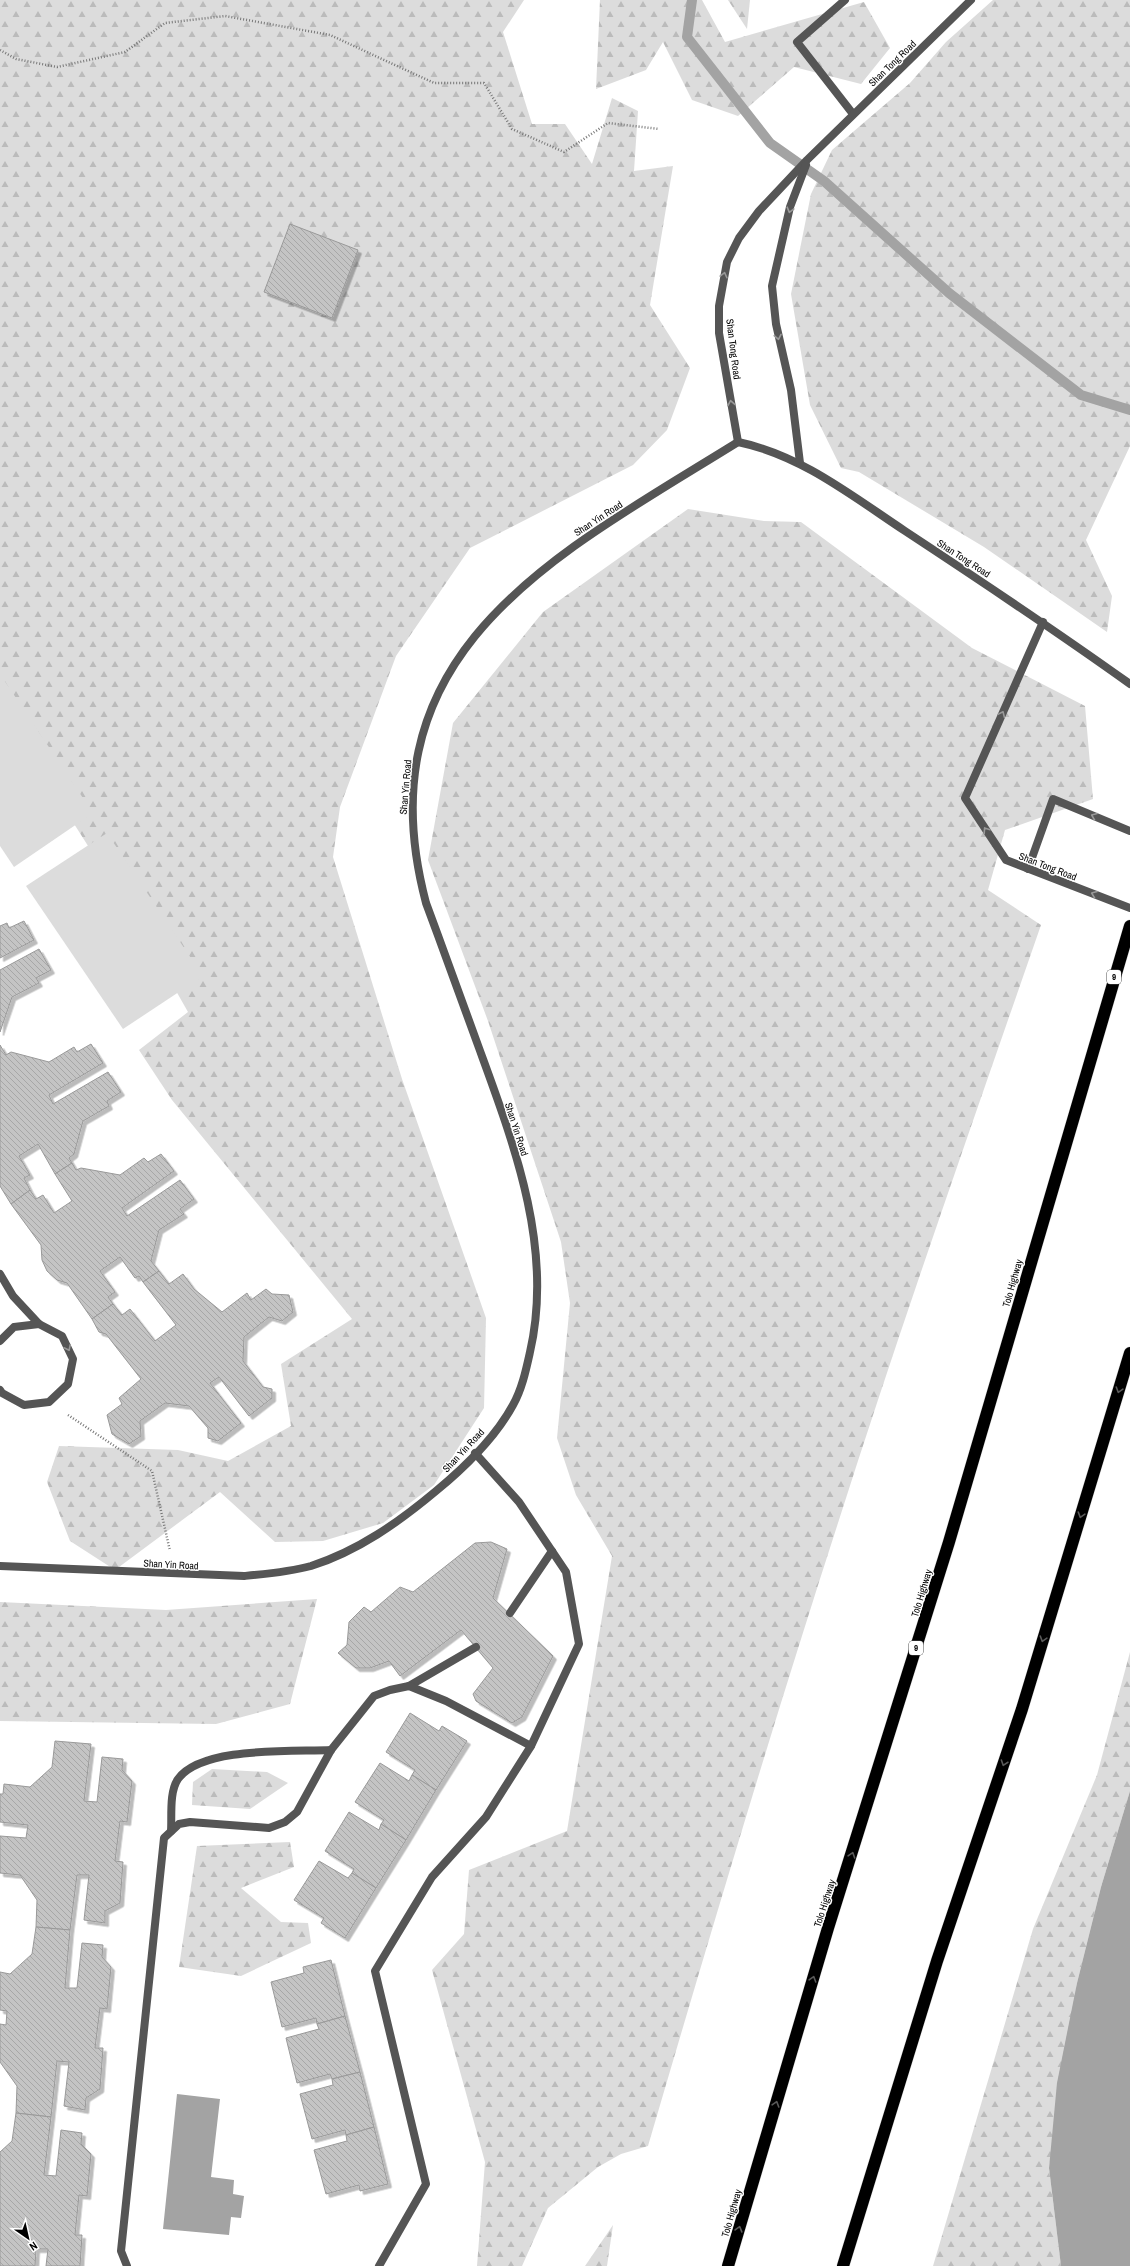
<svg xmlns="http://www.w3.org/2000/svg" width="1130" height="2266" viewBox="0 0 1130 2266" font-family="'Archivo Narrow',sans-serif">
<defs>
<pattern id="forest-firs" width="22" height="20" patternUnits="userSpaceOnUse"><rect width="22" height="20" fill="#dcdcdc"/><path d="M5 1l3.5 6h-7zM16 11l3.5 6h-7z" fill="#bbb"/></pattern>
<pattern id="building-back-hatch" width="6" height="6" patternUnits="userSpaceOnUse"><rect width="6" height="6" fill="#c4c4c4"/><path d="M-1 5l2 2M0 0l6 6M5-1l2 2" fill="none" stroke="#a7a7a7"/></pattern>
<filter id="shadow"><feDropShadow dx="3.5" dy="3.5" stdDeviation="0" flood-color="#0004"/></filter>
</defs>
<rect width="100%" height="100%" fill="#fff"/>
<!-- forest -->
<g fill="url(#forest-firs)">
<path d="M0 0H524L503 32 532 124H565L592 164 612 98 638 111 634 171 673 166 650 305 690 368 667 430 633 465 470 548 396 656 340 807 333 857 402 1079 486 1318 484 1408 434 1485 383 1523 323 1541 275 1542 220 1492 115 1570 70 1541 47 1482 59 1446 178 1450 228 1461 291 1426 281 1364 352 1319 172 1100 139 1050 188 1012 142 931 57 797 0 739Z"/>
<path d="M600 0H702L725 42 864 2 890 48 861 84 794 67 738 116 692 100 663 42 646 70 596 89Z"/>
<path d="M728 0H750L747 29Z"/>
<path d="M993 0H1130V446L1086 540 1112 596 1107 632 984 547 859 472 841 468 810 405 791 294 811 194 832 150 910 83 946 42Z"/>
<path d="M688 509 764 521 801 522 972 648 1085 706 1093 799 1005 830 988 890 1041 925C972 1124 902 1322 838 1523 771 1730 709 1938 648 2146L621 2154 598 2167 548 2208 522 2266H477L485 2162 432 1970 464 1934 469 1870 567 1831 612 1556 576 1495 557 1438 570 1303 561 1242 488 1021 428 860 453 723 543 612Z"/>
<path d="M317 1599 290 1704 216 1724 0 1721V1602L166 1610Z"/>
<path d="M1130 1652V1791L1101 1887 1077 1983 1049 2168 1061 2266H933L1033 1929 1097 1775Z"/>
<path d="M212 1769 267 1772 288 1783 250 1809 192 1805 193 1782Z"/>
<path d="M290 1842 294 1867 241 1888 281 1922 308 1923 311 1943 241 1976 179 1967 197 1846Z"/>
<path d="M613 2225 607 2266H585Z"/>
</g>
<!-- garden -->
<g fill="#dcdcdc">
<path d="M0 674 93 813 14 867 0 846Z"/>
<path d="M107 833 203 976 123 1029 26 886Z"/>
</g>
<!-- water -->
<g fill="#a3a3a3">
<path d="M1130 1791V2266H1061L1049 2168 1057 2083 1077 1983 1101 1887Z"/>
<path d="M177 2094 220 2099 211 2177 234 2180 233 2194 244 2196 241 2218 231 2217 229 2235 163 2229Z"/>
</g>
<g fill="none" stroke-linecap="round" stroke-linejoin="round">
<!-- stream -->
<path stroke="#a3a3a3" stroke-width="10" d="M692 0 687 37 770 143 824 181 949 293 1081 395 1130 410"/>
</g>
<!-- building -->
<g fill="url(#building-back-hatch)" stroke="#999" filter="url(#shadow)">
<path d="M290 224 358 250 332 318 264 292Z"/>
<path d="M24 921 34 940 0 958V926L7 923 9 928Z"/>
<path d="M39 949 51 970 36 978 39 983 12 997 0 1032V970Z"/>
<path d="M91 1044 103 1063 49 1095 53 1104 108 1072 121 1092 107 1101 109 1106 83 1121 74 1154 69 1158 72 1163 55 1174 38 1144 19 1156 30 1175 24 1178 30 1190 11 1204 0 1186V1045L6 1055 11 1052 49 1062 74 1047 77 1052Z"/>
<path d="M161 1154 174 1171 122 1208 127 1216 180 1180 194 1199 180 1209 184 1214 159 1230 151 1261 159 1271 143 1282 139 1276 135 1278 120 1257 100 1271 115 1292 108 1297 113 1304 92 1319 67 1283 57 1280 47 1271 42 1260 41 1245 11 1204 30 1190 36 1199 43 1195 54 1213 72 1201 55 1174 72 1163 76 1170 81 1168 120 1175 144 1158 148 1162Z"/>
<path d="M159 1271 169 1284 183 1274 194 1289 222 1312 247 1293 251 1300 266 1289 272 1294 289 1295 293 1312 282 1321 269 1317 244 1337 243 1361 263 1387 272 1389V1398L249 1416 219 1377 210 1383 241 1423 218 1441 208 1438V1428L189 1406 165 1403 140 1421 141 1436 129 1444 112 1434 107 1415 122 1404 119 1398 141 1379 106 1334 99 1332 92 1319 113 1304 122 1315 130 1309 155 1341 176 1325 143 1282Z"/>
<path d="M491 1542 507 1549 493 1598 553 1656 522 1717 512 1723 476 1701 473 1694 493 1668 461 1630 400 1676 389 1661 370 1668H356L338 1653 347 1645 349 1622 364 1607 371 1612 400 1587 413 1592 475 1543Z"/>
<path d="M410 1713 439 1731 442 1726 467 1741 436 1790 412 1775 415 1770 386 1752Z"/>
<path d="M55 1741 91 1744 84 1801 97 1802 102 1757 123 1759 122 1770 132 1781 127 1822 120 1821 115 1861 123 1862 120 1903 105 1911V1923L84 1920 89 1875H77L70 1930 36 1927 37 1900 20 1875 0 1873V1836L26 1838 28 1825 0 1822V1794H3L4 1784 30 1787 52 1767Z"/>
<path d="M380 1763 409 1781 412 1775 436 1790 406 1840 381 1824 384 1820 355 1802Z"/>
<path d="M349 1812 379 1830 381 1824 406 1840 376 1888 352 1873 354 1869 325 1851Z"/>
<path d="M319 1861 348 1878 352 1873 376 1888 345 1938 321 1923 324 1918 294 1900Z"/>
<path d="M36 1927 70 1930 65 1988H77L82 1943 103 1945 102 1957 111 1967 107 2009 100 2008 95 2048H103L100 2089 86 2098 85 2110 64 2106 69 2062 57 2061 51 2117 16 2113 17 2086 0 2062V2024L6 2025 7 2011 0 2010V1972L10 1974 32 1954Z"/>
<path d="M331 1960 345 2016 317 2024 316 2018 282 2027 271 1982 304 1973 303 1967Z"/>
<path d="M345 2016 360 2072 332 2079 330 2074 297 2083 286 2038 319 2029 317 2024Z"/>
<path d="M360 2072 374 2127 346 2135 345 2130 312 2139 300 2094 333 2085 332 2079Z"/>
<path d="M16 2113 51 2117 44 2175 56 2176 61 2130 82 2133 81 2144 91 2154 87 2196 79 2195 75 2235H82L80 2266H46L48 2249H36L35 2266H0V2152L12 2141Z"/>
<path d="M374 2127 388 2184 360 2191 359 2185 326 2194 314 2150 347 2141 346 2135Z"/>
</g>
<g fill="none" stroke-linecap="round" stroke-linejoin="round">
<defs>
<g id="motorway">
<path d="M728 2266 828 1928 949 1542 1130 926"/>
<path d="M843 2266 937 1961 1022 1709 1130 1353"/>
</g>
</defs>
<!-- motorway casing -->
<use href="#motorway" stroke="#dbdbdb" stroke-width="13"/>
<!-- path -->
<g stroke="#777" stroke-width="2.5" stroke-dasharray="1 2" stroke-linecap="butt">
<path d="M0 50 16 59 57 67 125 52 165 23 225 16 330 35 434 83H484L512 129 564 152 608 123 659 129"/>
<path d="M68 1415 152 1471 170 1551"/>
</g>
<!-- service -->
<g stroke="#555" stroke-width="8">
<path d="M845 0 797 42 853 114"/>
<path d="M1028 869 1053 799 1130 831"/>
<path d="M0 1274 13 1296 39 1324 62 1336 73 1359 68 1384 49 1402 24 1405 2 1393 0 1390"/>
<path d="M0 1341 14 1327 39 1324"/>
<path d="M510 1613 552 1551"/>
<path d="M409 1686 476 1647"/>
<path d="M171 1831C172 1816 169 1792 178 1779 202 1746 293 1752 331 1750"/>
<path d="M127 2266 121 2251 164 1838 179 1824 190 1822 269 1828 285 1822 297 1812 331 1750 374 1696 390 1690 409 1686 446 1701 531 1746"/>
<path d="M379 2266 426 2184 375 1971 432 1877 486 1817 531 1746 579 1644 566 1572 519 1502 475 1453"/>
</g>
<!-- minor -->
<g stroke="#555" stroke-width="8">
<path d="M738 442 719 333V306L727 262 739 238 759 211 807 160 971 0"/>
<path d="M738 442C801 455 852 496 905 531 981 581 1056 631 1130 684"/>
<path d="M800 463 791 390 776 324 772 286 790 207 806 165"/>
<path d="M1043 622 965 798 1006 860 1130 908"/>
<path d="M0 1566 244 1576C266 1574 289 1572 311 1566 358 1551 399 1522 436 1491 464 1468 495 1438 513 1405 522 1389 526 1370 530 1352 554 1248 514 1144 479 1048 461 999 444 951 426 903 359 650 558 554 738 442"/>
</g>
<!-- motorway -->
<use href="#motorway" stroke="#000" stroke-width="12"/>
</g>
<!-- one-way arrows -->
<defs><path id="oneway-chevron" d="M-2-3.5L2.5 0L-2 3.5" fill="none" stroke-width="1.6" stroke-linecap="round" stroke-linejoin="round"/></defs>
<g stroke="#999">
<use href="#oneway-chevron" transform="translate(790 210) rotate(105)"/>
<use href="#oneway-chevron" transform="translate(724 275) rotate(-76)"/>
<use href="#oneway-chevron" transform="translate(778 337) rotate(79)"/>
<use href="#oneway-chevron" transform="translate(731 403) rotate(-100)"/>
<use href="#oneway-chevron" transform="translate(1002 714) rotate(-66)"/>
<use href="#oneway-chevron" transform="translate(1094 816) rotate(-158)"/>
<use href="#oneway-chevron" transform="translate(986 830) rotate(-123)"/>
<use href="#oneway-chevron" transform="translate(1094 894) rotate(-159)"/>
<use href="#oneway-chevron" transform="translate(68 1348) rotate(64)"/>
</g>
<g stroke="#595959">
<use href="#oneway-chevron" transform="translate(1119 1390) rotate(107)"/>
<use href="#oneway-chevron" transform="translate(1081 1515) rotate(107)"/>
<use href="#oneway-chevron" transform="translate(1043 1639) rotate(107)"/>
<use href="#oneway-chevron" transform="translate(1004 1763) rotate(109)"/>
<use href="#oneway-chevron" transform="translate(852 1855) rotate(-72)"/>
<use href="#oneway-chevron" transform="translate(813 1979) rotate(-73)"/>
<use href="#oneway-chevron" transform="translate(776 2104) rotate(-73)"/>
<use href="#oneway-chevron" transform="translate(739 2229) rotate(-74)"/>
</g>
<g text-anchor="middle" stroke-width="3" stroke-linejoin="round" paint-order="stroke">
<!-- shield labels -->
<g fill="#fff" stroke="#4c4c4c" stroke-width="1">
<rect x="1107" y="970" width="14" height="14" rx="3"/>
<rect x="909" y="1641" width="14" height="14" rx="3"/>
</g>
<g font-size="9" font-weight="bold" fill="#000">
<text x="1114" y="980">9</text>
<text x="916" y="1651">9</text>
</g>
<!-- street labels -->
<g font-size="10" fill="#000" stroke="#fff">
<text transform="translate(892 63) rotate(-44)" y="4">Shan Tong Road</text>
<text transform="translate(734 349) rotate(83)" y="4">Shan Tong Road</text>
<text transform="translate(598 518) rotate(-33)" y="4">Shan Yin Road</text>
<text transform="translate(964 558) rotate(33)" y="4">Shan Tong Road</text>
<text transform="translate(405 787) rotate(-85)" y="4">Shan Yin Road</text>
<text transform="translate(1048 866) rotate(21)" y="4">Shan Tong Road</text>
<text transform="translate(517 1129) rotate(72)" y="4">Shan Yin Road</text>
<text transform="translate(1012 1283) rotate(-74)" y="4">Tolo Highway</text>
<text transform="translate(463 1450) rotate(-47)" y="4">Shan Yin Road</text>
<text transform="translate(171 1564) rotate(3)" y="4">Shan Yin Road</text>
<text transform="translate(921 1593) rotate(-73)" y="4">Tolo Highway</text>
<text transform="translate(824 1903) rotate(-72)" y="4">Tolo Highway</text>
<text transform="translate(731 2213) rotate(-74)" y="4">Tolo Highway</text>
</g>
</g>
<!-- north arrow -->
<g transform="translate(28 2238) rotate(146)" stroke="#ffffff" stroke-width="3" paint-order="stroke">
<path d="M0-3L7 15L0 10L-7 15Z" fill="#000000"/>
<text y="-6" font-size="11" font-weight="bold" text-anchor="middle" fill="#000000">N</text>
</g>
</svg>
